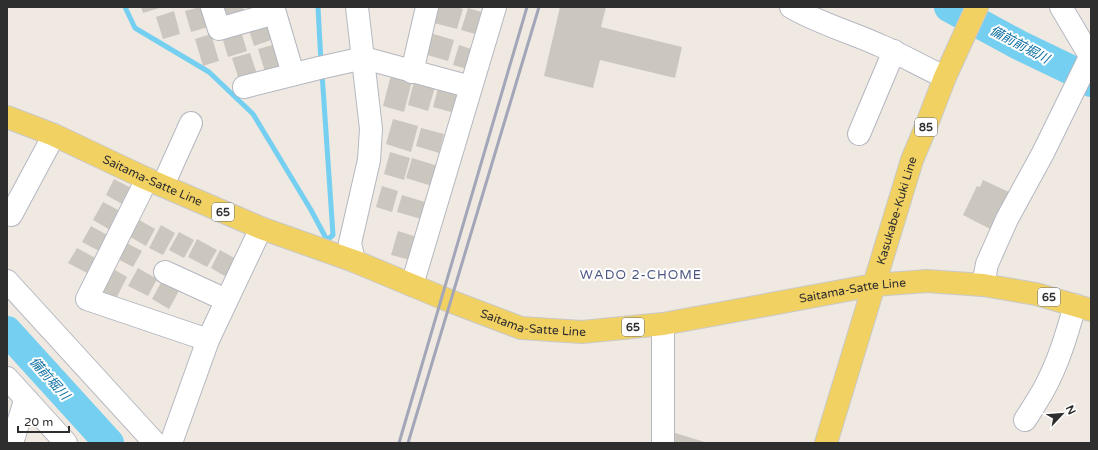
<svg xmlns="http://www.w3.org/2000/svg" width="1098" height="450" viewBox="0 0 1098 450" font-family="'Varela Round','Noto Sans JP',sans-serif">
<rect width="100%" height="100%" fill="#efe9e1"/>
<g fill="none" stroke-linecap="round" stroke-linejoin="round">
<!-- stream -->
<g stroke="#75cff0" stroke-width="5">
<path d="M125 7 135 28 209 72 253 114 311 210 327 240 333 235 322 73"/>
<path d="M318 7 321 63"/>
</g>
<!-- river -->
<g stroke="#75cff0" stroke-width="30">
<path d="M949 7 1019 45 1071 70 1091 82"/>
<path d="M7 331 109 443"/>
</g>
</g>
<!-- building -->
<g fill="#cbc7bf">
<path d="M141 7H163L143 13Z"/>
<path d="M200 7H206L212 26 191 32 185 11Z"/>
<path d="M222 7H243L245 14 226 19Z"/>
<path d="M438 7H457L463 9 457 29 434 23Z"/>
<path d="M560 7H606L601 27 682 47 675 78 600 60 593 88 544 76Z"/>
<path d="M468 8 488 14 482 36 461 30Z"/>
<path d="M174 11 180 34 163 39 156 17Z"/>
<path d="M269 21 274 39 254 46 248 27Z"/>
<path d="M241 31 247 51 228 57 222 37Z"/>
<path d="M430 33 454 40 448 61 424 54Z"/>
<path d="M211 34 219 61 203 66 195 39Z"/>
<path d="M276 44 283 67 265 72 258 49Z"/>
<path d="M459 45 477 51 471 70 453 65Z"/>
<path d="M250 53 258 77 240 83 232 58Z"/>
<path d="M391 75 412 81 404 112 383 106Z"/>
<path d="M414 81 435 87 428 111 408 105Z"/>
<path d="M438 88 464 95 458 114 433 107Z"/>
<path d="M393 119 418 126 411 152 386 144Z"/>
<path d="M421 128 444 134 439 153 416 146Z"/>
<path d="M390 152 410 158 404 180 384 174Z"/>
<path d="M412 158 438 166 432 186 406 178Z"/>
<path d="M114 179 133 189 124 205 106 195Z"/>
<path d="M983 180 1011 193 992 230 963 215 977 186 980 187Z"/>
<path d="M382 186 398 191 392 212 376 207Z"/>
<path d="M402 195 425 202 421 219 397 212Z"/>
<path d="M103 202 122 212 112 231 93 220Z"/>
<path d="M134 217 155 229 146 246 125 234Z"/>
<path d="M161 225 175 233 163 255 149 248Z"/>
<path d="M91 226 109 236 101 252 82 242Z"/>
<path d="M398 231 420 238 414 261 391 255Z"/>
<path d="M179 232 194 240 184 258 169 250Z"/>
<path d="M197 239 217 250 207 267 188 257Z"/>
<path d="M123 241 142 251 133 267 114 257Z"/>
<path d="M77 248 97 259 89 274 68 263Z"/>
<path d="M220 250 238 260 228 278 211 268Z"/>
<path d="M110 267 127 277 115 301 97 291Z"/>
<path d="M138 268 157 279 148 296 128 286Z"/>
<path d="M164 277 181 287 169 309 152 299Z"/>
<path d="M675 433 708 443H672Z"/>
</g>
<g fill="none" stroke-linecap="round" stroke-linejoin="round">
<defs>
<g id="minor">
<path d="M212 7 219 29 275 13 293 74"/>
<path d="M791 7C818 23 850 32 879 45 901 54 922 67 945 77"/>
<path d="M1061 7 1090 56"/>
<path d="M412 72 427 7"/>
<path d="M244 87 319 68 364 58 471 87"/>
<path d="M859 134 894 51"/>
<path d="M147 179 87 299 208 340 261 228"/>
<path d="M163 185 191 123"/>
<path d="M11 215 54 135"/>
<path d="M354 261 350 243 369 160 371 129 357 7"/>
<path d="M165 272 226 300"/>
<path d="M7 281 155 443"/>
<path d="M412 285 495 7"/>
<path d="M983 285 987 264 1007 219 1043 153 1091 55"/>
<path d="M663 324V443"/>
<path d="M7 378 66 443"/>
<path d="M1025 420C1031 411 1037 401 1043 391 1058 364 1067 334 1075 305"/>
<path d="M12 443 24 404 28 401"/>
<path d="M171 443 208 340"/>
</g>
<g id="major">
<path id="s1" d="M7 117 54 135 147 179 261 228 354 261 450 301 521 328 582 332 663 324 874 285 927 281 983 285 1036 294 1091 310"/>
<path id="s2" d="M826 443 912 160 925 129 945 77 977 7"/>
</g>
</defs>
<!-- minor casing -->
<use href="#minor" stroke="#b4b7c1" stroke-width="24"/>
<!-- major casing -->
<use href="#major" stroke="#c9c9c9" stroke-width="24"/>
<!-- minor -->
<use href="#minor" stroke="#fff" stroke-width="22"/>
<!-- major -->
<use href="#major" stroke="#f2d163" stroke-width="22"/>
<!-- rail -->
<g stroke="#a3a6b8" stroke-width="3">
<path d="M399 443 527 7"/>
<path d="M408 443 539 7"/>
</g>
</g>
<g text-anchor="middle" stroke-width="4" stroke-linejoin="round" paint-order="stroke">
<!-- shield labels -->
<g fill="#fff" stroke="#6d6d6d" stroke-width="1">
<rect x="915" y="118" width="22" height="18" rx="3"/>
<rect x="212" y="203" width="22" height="18" rx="3"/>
<rect x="1038" y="288" width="22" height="18" rx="3"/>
<rect x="622" y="318" width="22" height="18" rx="3"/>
</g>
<g font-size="11" font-weight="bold" fill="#2e2e2e">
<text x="926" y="131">85</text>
<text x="223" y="216">65</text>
<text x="1049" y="301">65</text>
<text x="633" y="331">65</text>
</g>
<!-- street labels -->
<g font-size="12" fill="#2e2e2e" stroke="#fff">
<text dy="4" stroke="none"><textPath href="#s1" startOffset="159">Saitama-Satte Line</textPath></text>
<text dy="4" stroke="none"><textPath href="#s2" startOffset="243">Kasukabe-Kuki Line</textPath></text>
<text dy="4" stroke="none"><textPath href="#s1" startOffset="891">Saitama-Satte Line</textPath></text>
<text dy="4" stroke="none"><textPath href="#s1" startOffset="567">Saitama-Satte Line</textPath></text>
</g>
<!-- water labels -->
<g font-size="13" font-style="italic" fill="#0d6fa3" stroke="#fff">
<text transform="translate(1020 44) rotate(28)" y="5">備前前堀川</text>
<text transform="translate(50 378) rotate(48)" y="5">備前堀川</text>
</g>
<!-- neighbourhood labels -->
<g font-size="13" letter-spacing="1" fill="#4d5680" stroke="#fff">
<text x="641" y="279">WADO 2-CHOME</text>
</g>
</g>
<!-- border -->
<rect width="1098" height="450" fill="none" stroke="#2e2e2e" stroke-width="16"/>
<!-- north arrow -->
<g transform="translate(1062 414) rotate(64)" stroke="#ffffff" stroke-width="3" paint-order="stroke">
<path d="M0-3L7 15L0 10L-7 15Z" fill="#2e2e2e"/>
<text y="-6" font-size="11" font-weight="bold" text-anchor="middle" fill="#2e2e2e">N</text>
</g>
<!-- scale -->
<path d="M18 426v6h51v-6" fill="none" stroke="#2e2e2e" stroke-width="2"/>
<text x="24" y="426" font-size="12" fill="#2e2e2e" stroke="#ffffff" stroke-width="3" paint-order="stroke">20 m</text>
</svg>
